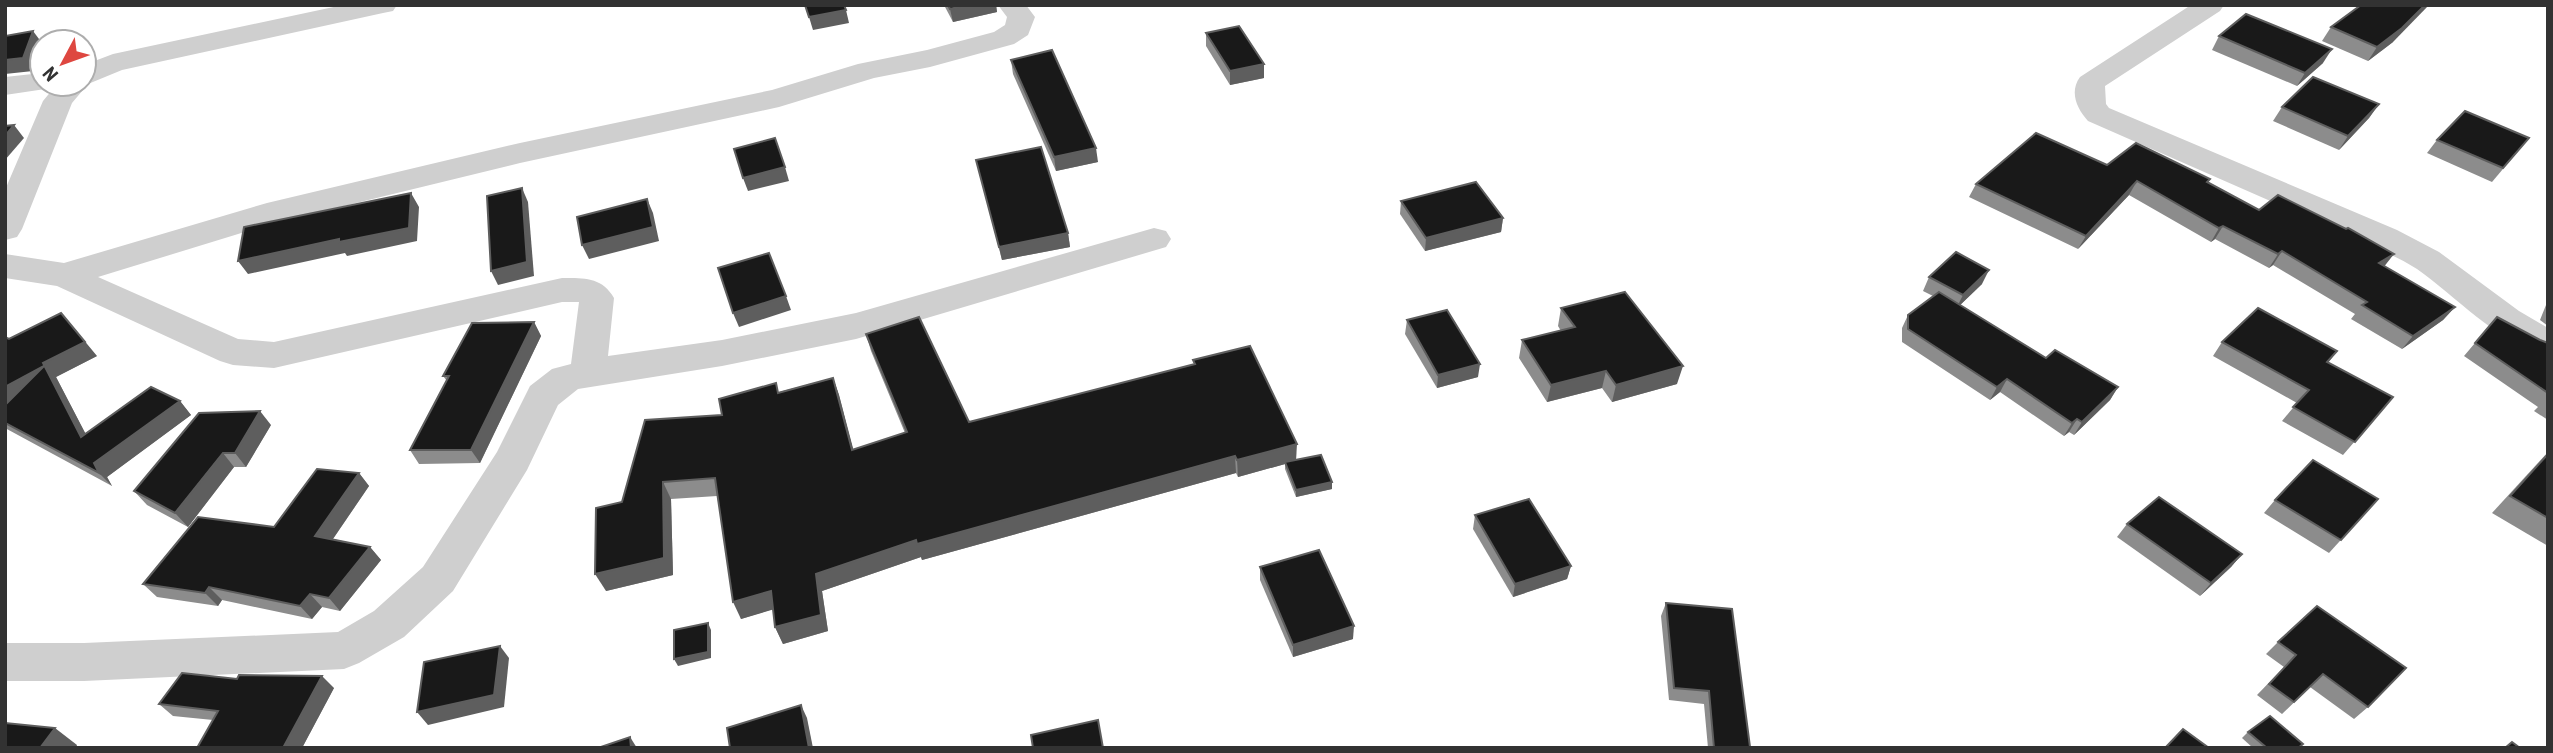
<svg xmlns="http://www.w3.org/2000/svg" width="2553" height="753" viewBox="0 0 2553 753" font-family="'Roboto Condensed',sans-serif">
<rect width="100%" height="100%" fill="#fff"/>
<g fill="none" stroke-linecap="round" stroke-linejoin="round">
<!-- street -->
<g fill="#cfcfcf" fill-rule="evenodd">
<path d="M343 5H397L393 11 383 13 122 70 88 84 72 103 22 229 17 237 5 240V190L43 101 57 84H84V65L113 54Z"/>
<path d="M998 5H1026L1035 17 1028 35 1014 44 930 67 874 78 779 107 520 163 274 223 98 277 238 339 274 342 562 278C584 278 602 277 614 298L608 356 722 340 856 313 1154 228 1166 231 1171 239 1166 247 856 339 722 366 578 389 558 405 527 470 453 591 404 637 359 663 344 669 84 681H5V643H84L338 632 374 611 423 567 497 452 530 386 552 369 571 364 579 302H562L274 368 233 365 220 361 57 286 5 278V254L64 263 267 203 520 143 772 90 858 64 927 50 994 32 1005 25 1007 17Z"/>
<path d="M2191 5H2224L2220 11 2105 86 2106 104 2109 108 2397 230 2439 252 2519 311 2548 328V357C2497 342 2459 299 2417 269 2403 260 2387 253 2373 246L2088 121C2077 109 2069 92 2080 77Z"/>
<path d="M42 73V84H55L52 88 5 95V77Z"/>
</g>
</g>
<!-- wall -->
<g fill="#8c8c8c">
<path d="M944 5H996L997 12 953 22Z"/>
<path d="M2331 27 2393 42 2368 61 2322 41Z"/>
<path d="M1206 33 1264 64V78L1230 85 1206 46Z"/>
<path d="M2219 36 2323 63 2297 86 2212 50Z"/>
<path d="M1011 60 1098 162 1056 171 1013 74Z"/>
<path d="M2379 104 2369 118 2339 150 2273 121 2282 107Z"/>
<path d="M2529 138 2492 182 2427 153 2437 140Z"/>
<path d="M976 160 1068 233 1070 247 1002 260Z"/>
<path d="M2107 165 2210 179 2208 182 2259 210 2384 266 2455 307 2443 320 2402 349 2351 319 2355 314 2273 265 2269 268 2215 239 2211 242 2129 195 2078 249 1969 197 1976 184Z"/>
<path d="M1401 201 1503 218 1501 232 1425 251 1400 214Z"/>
<path d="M1929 277 1982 284 1960 305 2046 358 2118 387 2110 400 2074 435 2069 432 2064 436 2000 392 1990 400 1902 342V328L1908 315 1933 296 1923 291Z"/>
<path d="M2548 300V326L2540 320Z"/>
<path d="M1561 308 1677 384 1612 402 1602 388 1547 402 1519 358 1522 340 1561 331 1558 326Z"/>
<path d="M2497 317 2540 340 2548 343V420L2534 411 2538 407 2464 356Z"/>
<path d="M1407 320 1478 377 1437 388 1405 334Z"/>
<path d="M534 322 541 336 480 463 419 464 410 450 447 381 443 376Z"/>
<path d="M866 334 969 422 1194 364 1193 360 1296 460 1332 489 1296 497 1285 469V464L1238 477 1236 473 922 560 921 557 822 591 828 631 783 644 775 627 773 609 741 619 717 496 671 499 673 575 606 591 622 502 722 415 779 392 833 378 839 395 853 450 905 433 871 351Z"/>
<path d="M5 337 9 339 97 356 56 377 85 433 180 401 191 415 107 477 112 486 5 428Z"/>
<path d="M2222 342 2337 351 2328 363 2393 397 2343 455 2282 421 2297 403 2213 356Z"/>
<path d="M271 425 246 467H234L188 527 147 505 134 491Z"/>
<path d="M2548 452V546L2492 513Z"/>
<path d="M359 473 369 486 333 539 370 547 381 560 340 611 322 607 312 619 222 600 218 606 157 597 143 584 274 527Z"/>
<path d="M2378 499 2329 553 2264 513 2275 500Z"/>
<path d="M1475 515 1571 566 1567 579 1513 597 1473 529Z"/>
<path d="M2127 524 2242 554 2231 567 2200 596 2117 537Z"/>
<path d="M1260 567 1353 639 1293 657 1260 580Z"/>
<path d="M1666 603 1750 747 1758 748H1708L1704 704 1669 700 1661 616Z"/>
<path d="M2278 642 2368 707 2354 719 2310 687 2282 714 2257 695 2284 667 2266 654Z"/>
<path d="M237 679 334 688 302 748H197L213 720 173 716 159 704Z"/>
<path d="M2248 732 2303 744 2299 748H2253L2242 738Z"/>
</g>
<!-- shaded-wall -->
<g fill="#5e5e5e">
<path d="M966 5H996L997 12 953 22 950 9Z"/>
<path d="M2425 5H2429L2393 42 2368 61 2377 47Z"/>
<path d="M846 10 849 23 813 30 809 17Z"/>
<path d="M33 31 42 43V47L33 71 5 74V60Z"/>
<path d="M2332 49 2323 63 2297 86 2305 73Z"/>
<path d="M1264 64V78L1230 85V71Z"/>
<path d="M2379 104 2369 118 2339 150 2348 136Z"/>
<path d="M14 125 24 138 5 160V136Z"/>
<path d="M1096 148 1098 162 1056 171 1054 157Z"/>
<path d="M785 167 789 181 748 191 743 178Z"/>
<path d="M2137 181 2129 195 2078 249 2086 236Z"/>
<path d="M522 188 528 202 534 276 498 285 491 271Z"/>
<path d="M411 193 419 207 417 241 347 256 345 253 248 274 238 261Z"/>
<path d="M647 199 653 213 659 241 589 259 582 245Z"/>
<path d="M1503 218 1501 232 1425 251 1426 238Z"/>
<path d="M2223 226 2215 239 2211 242 2219 228Z"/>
<path d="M1068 233 1070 247 1002 260 999 247Z"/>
<path d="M2282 251 2273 265 2269 268 2278 254Z"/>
<path d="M2394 254 2383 268 2379 263Z"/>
<path d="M1989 270 1982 284 1956 309 1963 295Z"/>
<path d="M786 296 791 310 739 327 733 313Z"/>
<path d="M2455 307 2443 320 2402 349 2413 336Z"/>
<path d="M534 322 541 336 480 463 471 450Z"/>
<path d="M73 327 97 356 56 377 94 450 5 408V387L43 363Z"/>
<path d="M1480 364 1478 377 1437 388 1438 375Z"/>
<path d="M1683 366 1677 384 1612 402 1616 385Z"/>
<path d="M1606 371 1602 388 1547 402 1551 385Z"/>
<path d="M833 378 839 395 858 467 852 450Z"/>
<path d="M2007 379 2000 392 1990 400 1997 387Z"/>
<path d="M2118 387 2110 400 2074 435 2082 422Z"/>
<path d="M180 401 191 415 107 477 112 486 99 473 94 463Z"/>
<path d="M260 411 271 425 246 467 235 453Z"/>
<path d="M2077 419 2069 432 2064 436 2072 423Z"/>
<path d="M1297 444 1296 461 1238 477 1237 460Z"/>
<path d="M223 453 234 467 188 527 175 513Z"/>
<path d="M1235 456 1236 473 922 560 921 557 822 591 828 631 783 644 775 627 816 574 916 540Z"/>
<path d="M359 473 369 486 326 549 315 536Z"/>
<path d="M663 482 671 499 673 575 606 591 595 574Z"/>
<path d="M1332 482V489L1296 497V490Z"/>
<path d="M370 547 381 560 340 611 329 598Z"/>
<path d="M2242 554 2231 567 2200 596 2211 583Z"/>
<path d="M1571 566 1567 579 1513 597 1515 584Z"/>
<path d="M209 587 222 600 218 606 205 593Z"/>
<path d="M771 591 778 608 741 619 733 602Z"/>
<path d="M310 594 322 607 312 619 300 606Z"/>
<path d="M708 623 711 630V658L678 666 674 659Z"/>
<path d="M1354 626 1353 639 1293 657V645Z"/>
<path d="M500 646 509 658 504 707 428 725 417 712Z"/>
<path d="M322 676 334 688 302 748H283Z"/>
<path d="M801 705 807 718 813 748H809Z"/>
<path d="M55 728 77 745 76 748H40Z"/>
<path d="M630 737 637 748H631Z"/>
</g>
<!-- building -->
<g fill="#191919" stroke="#5e5e5e" stroke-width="2">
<path d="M805 5H844L846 10 809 17Z"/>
<path d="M948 5H966L950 9Z"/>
<path d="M2361 5H2425L2402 28 2377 47 2331 27Z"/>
<path d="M2246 14 2332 49 2305 73 2219 36Z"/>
<path d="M1239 26 1264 64 1230 71 1206 33Z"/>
<path d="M33 31 23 58 5 60V36Z"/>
<path d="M1052 50 1096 148 1054 157 1011 60Z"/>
<path d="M2313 77 2379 104 2348 136 2282 107Z"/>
<path d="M2465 111 2529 138 2503 168 2437 140Z"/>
<path d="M14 125 5 136V126Z"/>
<path d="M2036 133 2107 165 2136 143 2210 179 2207 182 2259 210 2278 195 2346 229 2348 228 2394 254 2379 263 2455 307 2413 336 2362 305 2367 302 2282 251 2278 254 2223 226 2219 228 2137 181 2086 236 1976 184Z"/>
<path d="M775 138 785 167 743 178 734 149Z"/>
<path d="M1041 147 1068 233 999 247 976 160Z"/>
<path d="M1476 182 1503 218 1426 238 1401 201Z"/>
<path d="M522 188 527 262 491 271 487 196Z"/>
<path d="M411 193 409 228 339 242V239L238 261 244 227Z"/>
<path d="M647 199 653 227 582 245 577 217Z"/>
<path d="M1956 252 1989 270 1963 295 1929 277Z"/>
<path d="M769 253 786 296 733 313 718 268Z"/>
<path d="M1625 292 1683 366 1616 385 1606 371 1551 385 1522 340 1575 327 1561 308Z"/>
<path d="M1939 292 2046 358 2055 350 2118 387 2082 422 2077 419 2072 423 2007 379 1997 387 1908 329V315Z"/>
<path d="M2258 308 2337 351 2327 362 2393 397 2355 442 2293 407 2309 390 2222 342Z"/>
<path d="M1447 310 1480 364 1438 375 1407 320Z"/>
<path d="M61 313 85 342 43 363 81 437 151 387 180 401 94 463 99 473 5 423V405L44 366 5 387V337L9 339Z"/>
<path d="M919 317 969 422 1195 364 1193 360 1250 346 1297 444 1237 460 1235 456 917 544 916 540 816 574 821 615 775 627 771 591 733 602 715 478 663 482 664 558 595 574 596 508 622 502 645 420 722 415 719 399 776 383 778 393 833 378 852 450 907 432 866 334Z"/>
<path d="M2497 317 2540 340 2548 343V393L2475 343Z"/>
<path d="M534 322 471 450H410L449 376H443L472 323Z"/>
<path d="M260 411 235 453H223L175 513 134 491 199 413Z"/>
<path d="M2548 454V518L2510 496Z"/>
<path d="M1321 455 1332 482 1296 490 1285 462Z"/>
<path d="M2313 460 2378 499 2341 540 2275 500Z"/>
<path d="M317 469 359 473 315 536 370 547 329 598 310 594 300 606 209 587 205 593 143 584 198 517 274 527Z"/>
<path d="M2159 497 2242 554 2211 583 2127 524Z"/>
<path d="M1529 499 1571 566 1515 584 1475 515Z"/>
<path d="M1319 550 1354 626 1293 645 1260 567Z"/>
<path d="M1666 603 1732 609 1750 747 1758 748H1714L1709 691 1674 688Z"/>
<path d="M2317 606 2406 668 2368 707 2323 674 2294 702 2269 684 2296 655 2278 642Z"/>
<path d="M708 623V652L674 659V630Z"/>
<path d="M500 646 494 695 417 712 424 662Z"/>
<path d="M182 673 237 679 239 675 322 676 283 748H197L218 711 159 704Z"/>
<path d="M801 705 809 748H730L727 728Z"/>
<path d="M2270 716 2303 744 2298 748H2267L2248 732Z"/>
<path d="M1098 720 1103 748H1033L1031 735Z"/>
<path d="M5 723 55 728 40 748H5Z"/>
<path d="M2183 729 2209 748H2165Z"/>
<path d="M630 737 631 748H598Z"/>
<path d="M2512 742 2520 748H2505Z"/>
</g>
<!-- border -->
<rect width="2553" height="753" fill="none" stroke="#323232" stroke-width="14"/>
<!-- north arrow -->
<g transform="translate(63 63) rotate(229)"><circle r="33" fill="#ffffff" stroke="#adadad" stroke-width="2"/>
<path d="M0-5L12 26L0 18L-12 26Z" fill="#de4740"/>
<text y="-10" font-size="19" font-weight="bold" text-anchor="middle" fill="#323232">N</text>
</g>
</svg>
